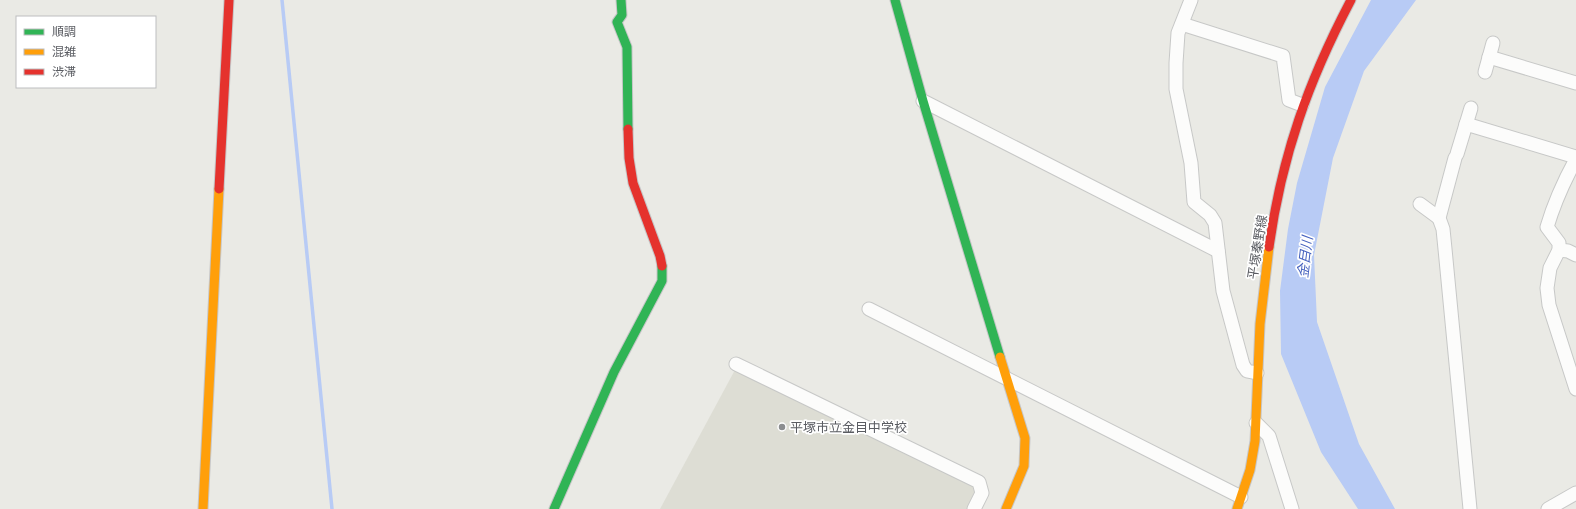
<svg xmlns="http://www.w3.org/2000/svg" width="1576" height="509" viewBox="0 0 1576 509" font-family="'Sofia Sans Condensed','Noto Sans JP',sans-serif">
<rect width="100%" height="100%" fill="#eaeae5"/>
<!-- education -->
<path fill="#ddddd4" d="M736 368 976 485 977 489 967 509H660Z"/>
<!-- water -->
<path fill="#b8cbf5" d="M1371 0H1416L1364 71 1333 158 1314 255 1317 322 1359 444 1395 509H1358L1321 452 1281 354 1280 291 1288 229 1297 183 1325 87Z"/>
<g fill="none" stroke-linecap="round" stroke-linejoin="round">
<!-- stream -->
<path stroke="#b8cbf5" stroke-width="3.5" d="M282 0 332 509"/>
<defs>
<g id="street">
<path d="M1191 0 1178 33 1176 63V89L1191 163 1194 202 1210 215 1215 223 1223 291 1243 365 1247 371 1257 373"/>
<path d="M1182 24 1283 56 1289 100 1302 105"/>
<path d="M1489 57 1576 83"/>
<path d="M1485 72 1493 43"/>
<path d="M923 101 1218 251"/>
<path d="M1466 124 1576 157"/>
<path d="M1457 154 1471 108"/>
<path d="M1455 158 1439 218 1443 229 1445 249 1470 509"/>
<path d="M1576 159C1564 181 1554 203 1547 227L1559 243V250L1550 268 1547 288 1549 305 1576 389"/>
<path d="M1420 204 1439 218"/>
<path d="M1559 250 1568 251 1576 255"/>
<path d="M869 309 1241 497"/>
<path d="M736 364 979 482 982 493 974 509"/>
<path d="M1256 423 1269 436 1292 509"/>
<path d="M1548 509 1576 493"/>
</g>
<g id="fast">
<path d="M621 0 622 15 617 22 627 47 628 129"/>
<path d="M895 0 923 101 1000 357"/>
<path d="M554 509 614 372 662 281V266"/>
</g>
<g id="slow">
<path d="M1000 357 1025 438 1024 466 1006 509"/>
<path d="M203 509 219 189"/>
<path d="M1237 509 1250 470 1255 441 1260 324 1269 247"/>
</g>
<g id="jam">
<path d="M628 129 629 158 633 183 660 256 662 266"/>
<path d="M219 189 229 0"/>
<path d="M1269 247C1282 155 1308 82 1351 0"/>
</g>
</defs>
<!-- street casing -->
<use href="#street" stroke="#c7c8c7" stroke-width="15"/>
<!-- fast casing -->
<use href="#fast" stroke="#c6c6c7" stroke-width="11"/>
<!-- slow casing -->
<use href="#slow" stroke="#c6c6c7" stroke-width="11"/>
<!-- jam casing -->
<use href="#jam" stroke="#c6c6c7" stroke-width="11"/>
<!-- street -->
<use href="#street" stroke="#fcfcfb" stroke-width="13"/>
<!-- fast -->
<use href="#fast" stroke="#30b455" stroke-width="9"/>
<!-- slow -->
<use href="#slow" stroke="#ff9f0a" stroke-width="9"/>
<!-- jam -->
<use href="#jam" stroke="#e5322d" stroke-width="9"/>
</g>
<!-- markers -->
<circle fill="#8c8e90" stroke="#fff" stroke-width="1.5" cx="782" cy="427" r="4"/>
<g text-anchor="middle" stroke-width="3.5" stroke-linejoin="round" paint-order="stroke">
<!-- street labels -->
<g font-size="13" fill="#5a5c62" stroke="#fff">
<text transform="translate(1257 247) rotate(-81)" y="5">平塚秦野線</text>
</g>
<!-- poi labels -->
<g font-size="13" fill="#5a5c62" stroke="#fff" text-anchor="start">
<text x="790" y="432">平塚市立金目中学校</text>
</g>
<!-- water labels -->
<g font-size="14" font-style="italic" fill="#4662be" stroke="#fff">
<text transform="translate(1305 257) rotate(-83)" y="5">金目川</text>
</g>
</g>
<!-- legend -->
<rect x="16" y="16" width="140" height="72" fill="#ffffff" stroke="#bdbec0"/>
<rect x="24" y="29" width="20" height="6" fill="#30b455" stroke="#bdbec0"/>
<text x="52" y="36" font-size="12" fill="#5a5c62">順調</text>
<rect x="24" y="49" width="20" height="6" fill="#ff9f0a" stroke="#bdbec0"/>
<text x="52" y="56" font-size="12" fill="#5a5c62">混雑</text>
<rect x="24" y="69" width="20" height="6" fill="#e5322d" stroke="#bdbec0"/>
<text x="52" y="76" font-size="12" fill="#5a5c62">渋滞</text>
</svg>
